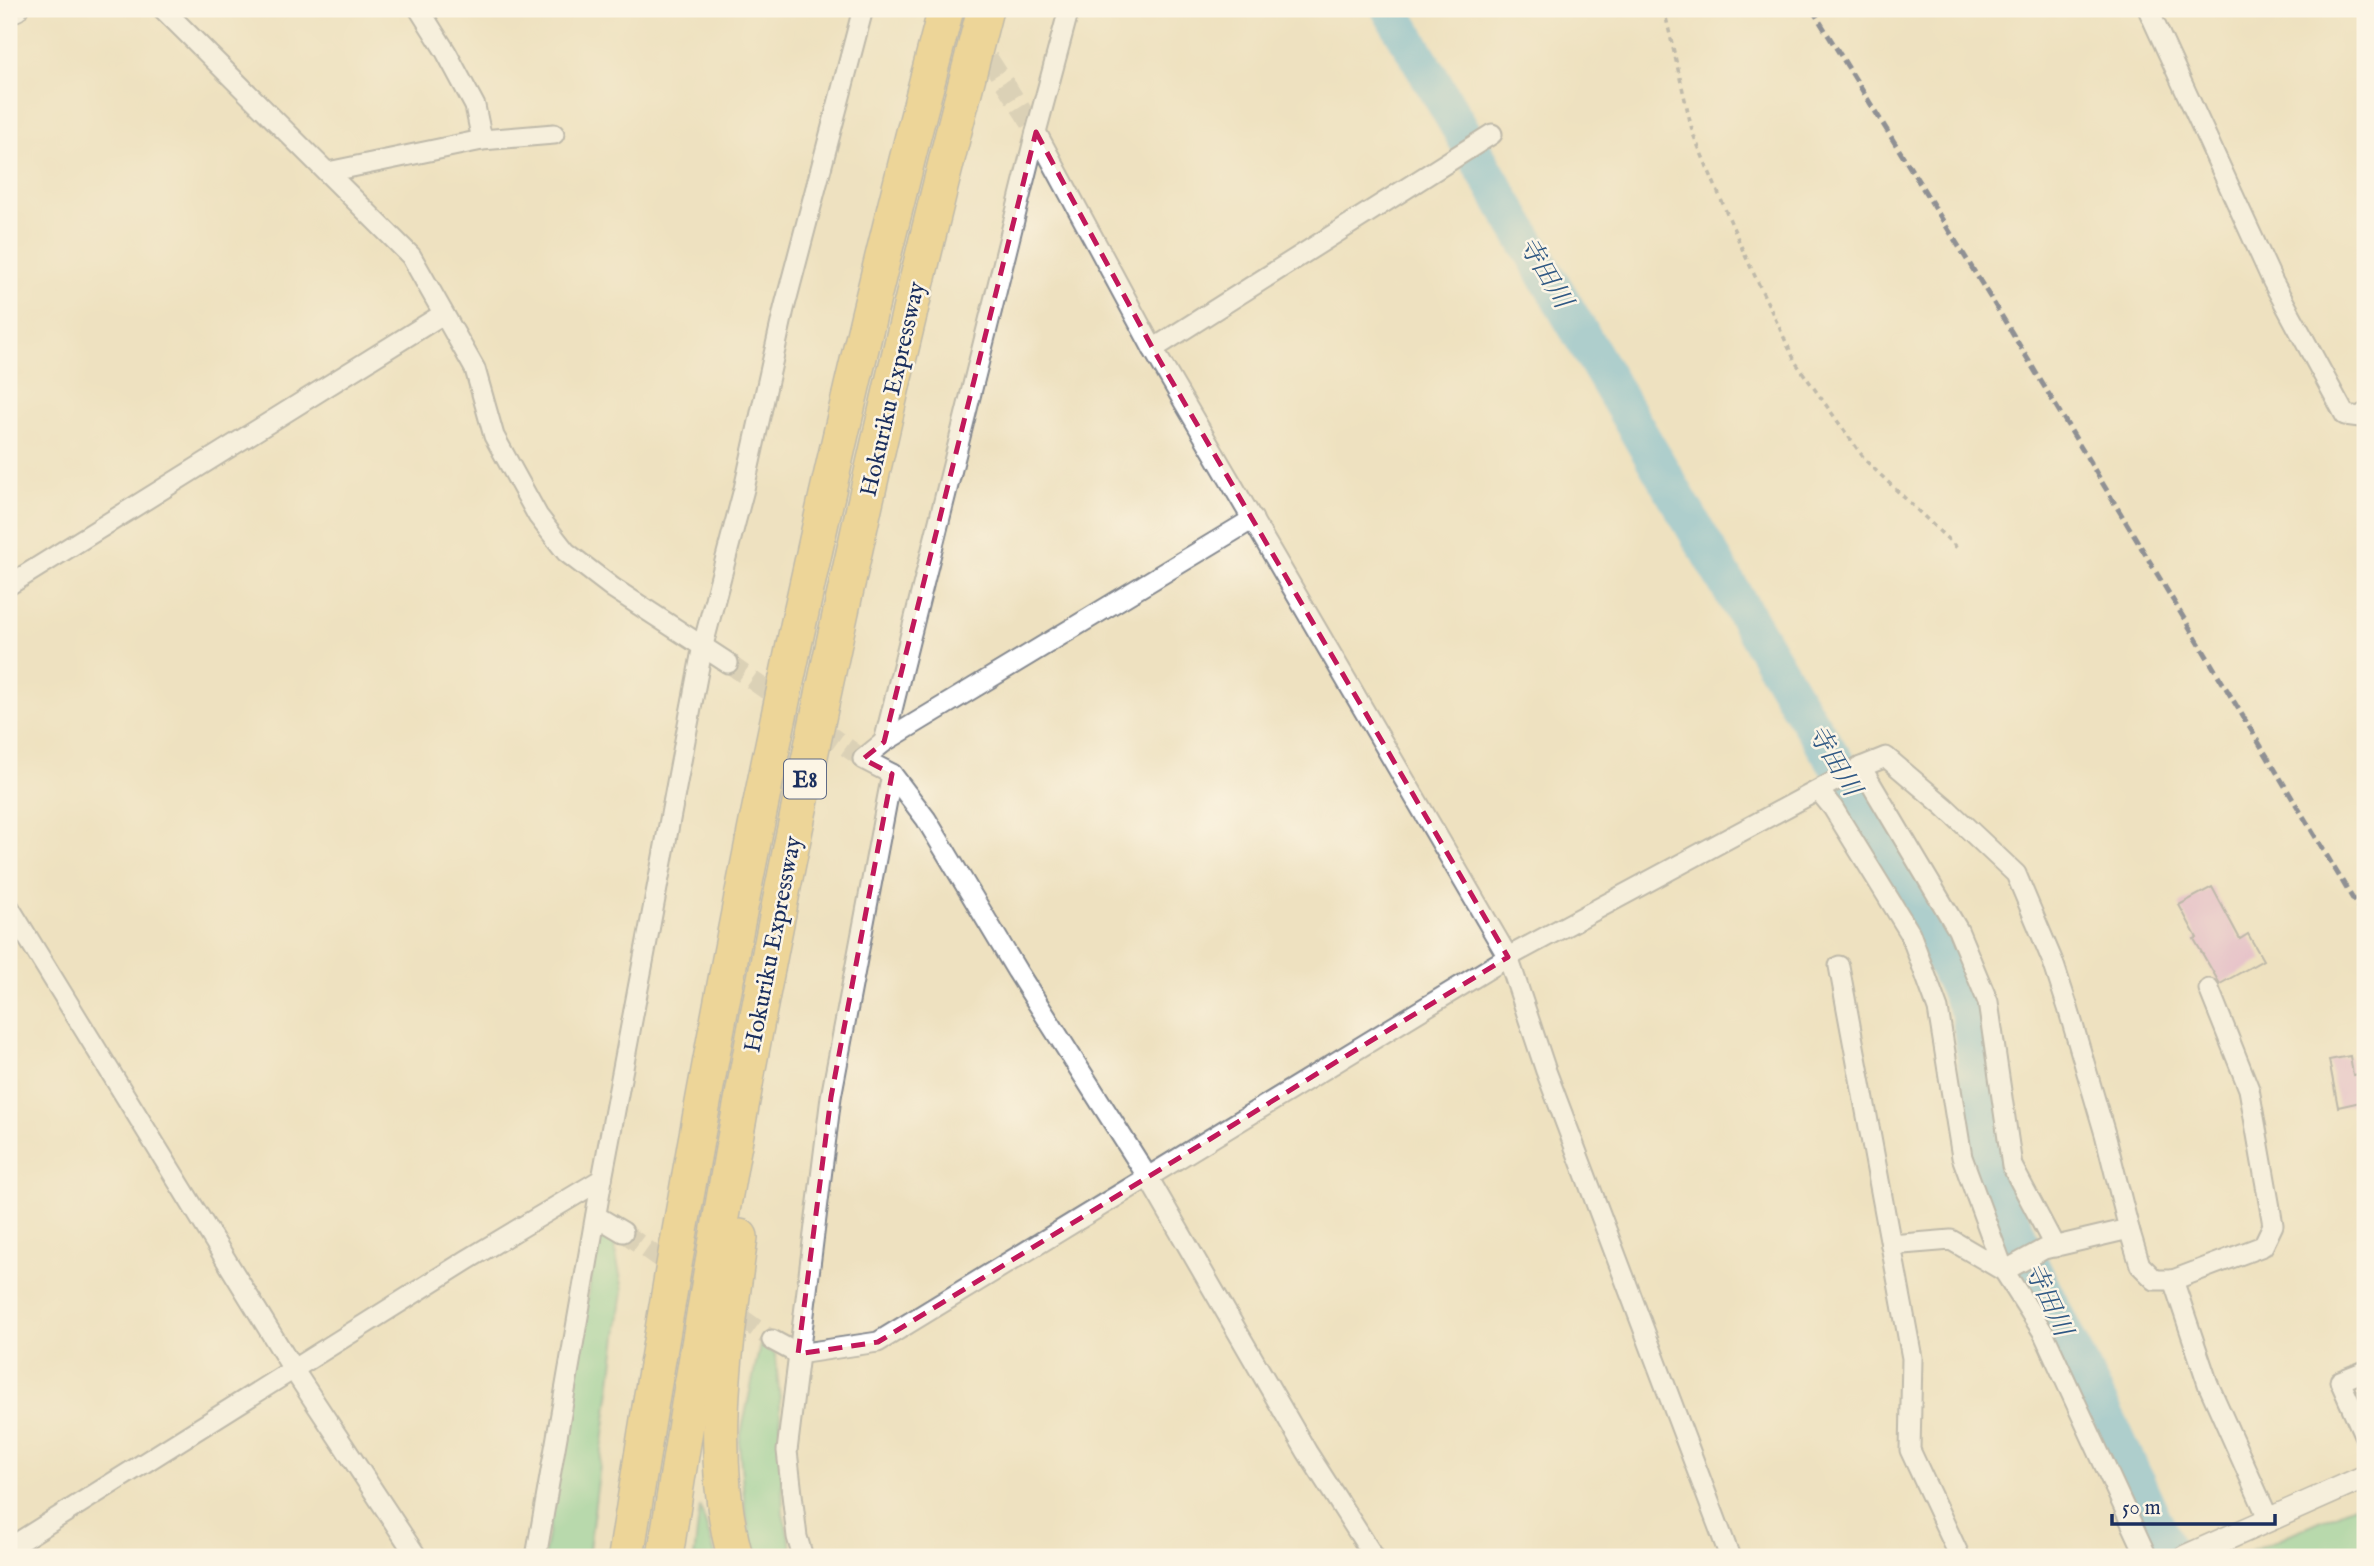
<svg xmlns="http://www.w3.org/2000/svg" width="2374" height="1566" viewBox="0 0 2374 1566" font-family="'IM FELL English','Noto Serif JP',serif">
<rect width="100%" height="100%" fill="#fcf5e5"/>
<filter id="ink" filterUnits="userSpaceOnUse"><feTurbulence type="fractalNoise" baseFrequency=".0143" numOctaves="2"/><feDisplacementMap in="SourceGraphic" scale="14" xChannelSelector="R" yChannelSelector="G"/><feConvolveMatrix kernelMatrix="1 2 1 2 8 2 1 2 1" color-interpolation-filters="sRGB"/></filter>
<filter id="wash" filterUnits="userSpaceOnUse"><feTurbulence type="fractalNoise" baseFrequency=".00686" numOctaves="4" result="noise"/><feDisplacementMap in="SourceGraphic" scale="28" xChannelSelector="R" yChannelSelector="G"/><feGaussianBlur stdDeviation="1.57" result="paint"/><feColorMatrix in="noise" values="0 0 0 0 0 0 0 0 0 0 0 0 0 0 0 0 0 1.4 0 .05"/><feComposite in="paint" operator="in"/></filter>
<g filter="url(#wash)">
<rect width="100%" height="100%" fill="#eee1c0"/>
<!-- green -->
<g fill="#76ce94" stroke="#487e79" stroke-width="2">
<path d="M598 1236 615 1238V1251L623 1290 588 1557H544Z"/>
<path d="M760 1345 775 1354 780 1399 783 1513 794 1557H754L745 1508 739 1443Z"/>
<path d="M2365 1501V1557H2238Z"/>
<path d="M700 1506 716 1557H694Z"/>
</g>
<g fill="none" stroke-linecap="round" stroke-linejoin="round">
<!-- river -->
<path stroke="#5eb6db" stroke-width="38" d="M1390 9 1798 704 1852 788 1903 876 1970 1013 1990 1172 2033 1271 2114 1434 2170 1557"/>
</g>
<g id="blocks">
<!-- building -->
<g fill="#db9ad5">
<path d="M2212 887 2240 939 2248 934 2263 960 2220 984 2194 939 2197 938 2179 905Z"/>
<path d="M2350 1056 2353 1075 2365 1073V1101L2338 1107 2329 1060Z"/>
</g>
</g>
</g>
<g filter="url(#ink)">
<use href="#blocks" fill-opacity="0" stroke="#84888f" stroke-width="2"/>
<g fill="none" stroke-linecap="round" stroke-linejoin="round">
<!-- minor-tunnel -->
<g stroke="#c4bdac" stroke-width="19" stroke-dasharray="19 10" stroke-linecap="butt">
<path d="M957 9 1036 132"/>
<path d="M728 663 863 759"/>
<path d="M623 1232 772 1340"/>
</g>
<defs>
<g id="minor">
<path d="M163 9 411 256 475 369 494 436 538 516 566 552 613 588 728 663"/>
<path d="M419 9 446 52 475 106 482 140 554 134"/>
<path d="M2148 9 2273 282 2345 415 2360 417 2365 413"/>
<path d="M1036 132 1153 349 1508 957 1546 1071 1730 1557"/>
<path d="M328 172 482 140"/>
<path d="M1153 349 1492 134"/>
<path d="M1253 519 884 742 863 759 892 774 926 819 1017 971 1149 1179 1307 1452 1374 1557"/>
<path d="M9 585 443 314"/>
<path d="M884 742 1036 132 1069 9"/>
<path d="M1861 767 1958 930 1988 1002 2012 1166 2055 1247"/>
<path d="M1819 791 1833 808 1910 933 1938 1009 1962 1157 2004 1271 2043 1332 2147 1557"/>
<path d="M9 907 293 1369 417 1557"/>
<path d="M1839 966 1891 1245"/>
<path d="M2209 989 2249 1089 2273 1225 2263 1246 2173 1280 2208 1384 2269 1520"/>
<path d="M596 1216 623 1232"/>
<path d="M2129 1229 2140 1265 2155 1280H2173"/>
<path d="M772 1340 798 1354 878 1342 1508 957 1861 767 1886 757 1945 807 2016 874 2053 962 2068 1008 2105 1134 2129 1229 2044 1249 2004 1271 1951 1240 1891 1245 1912 1358 1910 1450 1960 1557"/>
<path d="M2365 1371 2340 1381 2365 1437"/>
<path d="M9 1548 467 1260 602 1179"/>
<path d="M536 1557 602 1179 703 645 744 489 784 309 863 9"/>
<path d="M803 1557 797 1537 787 1451 831 1097 892 774"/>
</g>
<g id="tertiary">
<path d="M9 12 16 9"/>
<path d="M2185 1557 2365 1477"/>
</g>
<g id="motorway">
<path d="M626 1557C707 1036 811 519 946 9"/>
<path d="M665 1557C744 1036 853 519 985 9"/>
<path d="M735 1557C707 1452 726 1342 740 1237"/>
</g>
</defs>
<!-- minor casing -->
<use href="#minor" stroke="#84888f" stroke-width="23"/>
<!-- tertiary casing -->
<use href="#tertiary" stroke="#84888f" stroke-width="26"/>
<!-- motorway casing -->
<use href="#motorway" stroke="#84888f" stroke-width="38"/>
<!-- path -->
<path stroke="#84888f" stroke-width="3.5" stroke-dasharray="5 5" stroke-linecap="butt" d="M1664 9 1693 134 1744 253 1796 363 1866 461 1957 548"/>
<!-- minor -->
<use href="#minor" stroke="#fff" stroke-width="19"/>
<!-- tertiary -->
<use href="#tertiary" stroke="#fff" stroke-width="23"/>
<!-- motorway -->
<use href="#motorway" stroke="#ecc569" stroke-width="35"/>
<!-- rail -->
<path stroke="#1b2f5e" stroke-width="5" stroke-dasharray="10 5" stroke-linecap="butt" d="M1812 9 2003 318 2365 919"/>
</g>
</g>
<!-- marked area -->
<path d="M0 0H2374V1566H0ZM1036 132 1153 349 1508 957 878 1342 798 1354 831 1097 892 774 863 759 884 742Z" fill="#eee1c0" fill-opacity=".55" fill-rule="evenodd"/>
<path fill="none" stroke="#c2185b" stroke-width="5" stroke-dasharray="14 9" stroke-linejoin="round" d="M1036 132 1153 349 1508 957 878 1342 798 1354 831 1097 892 774 863 759 884 742Z"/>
<g text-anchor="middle" stroke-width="5" stroke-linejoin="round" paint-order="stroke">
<!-- shield labels -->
<rect fill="#fcf5e5" stroke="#5e6a86" stroke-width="2" x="784" y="759.5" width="42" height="39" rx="5"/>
<g font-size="23" font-weight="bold" fill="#1b2f5e">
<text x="805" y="787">E8</text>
</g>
<!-- street labels -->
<g font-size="24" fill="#1b2f5e" stroke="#fcf5e5">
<text transform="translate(892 389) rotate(-77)" y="8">Hokuriku Expressway</text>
<text transform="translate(772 944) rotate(-79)" y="8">Hokuriku Expressway</text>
</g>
<!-- water labels -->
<g font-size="26" font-style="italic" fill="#2f5884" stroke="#fcf5e5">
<text transform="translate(1546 272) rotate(59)" y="9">寺田川</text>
<text transform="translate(1835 760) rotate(59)" y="9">寺田川</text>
<text transform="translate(2049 1299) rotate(65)" y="9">寺田川</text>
</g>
</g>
<!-- margin -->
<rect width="2374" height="1566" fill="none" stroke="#fcf5e5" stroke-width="35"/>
<!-- scale -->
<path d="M2112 1514v10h163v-10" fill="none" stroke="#1b2f5e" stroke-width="3.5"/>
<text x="2122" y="1514" font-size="21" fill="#1b2f5e" stroke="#fcf5e5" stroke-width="5" paint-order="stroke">50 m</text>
</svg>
